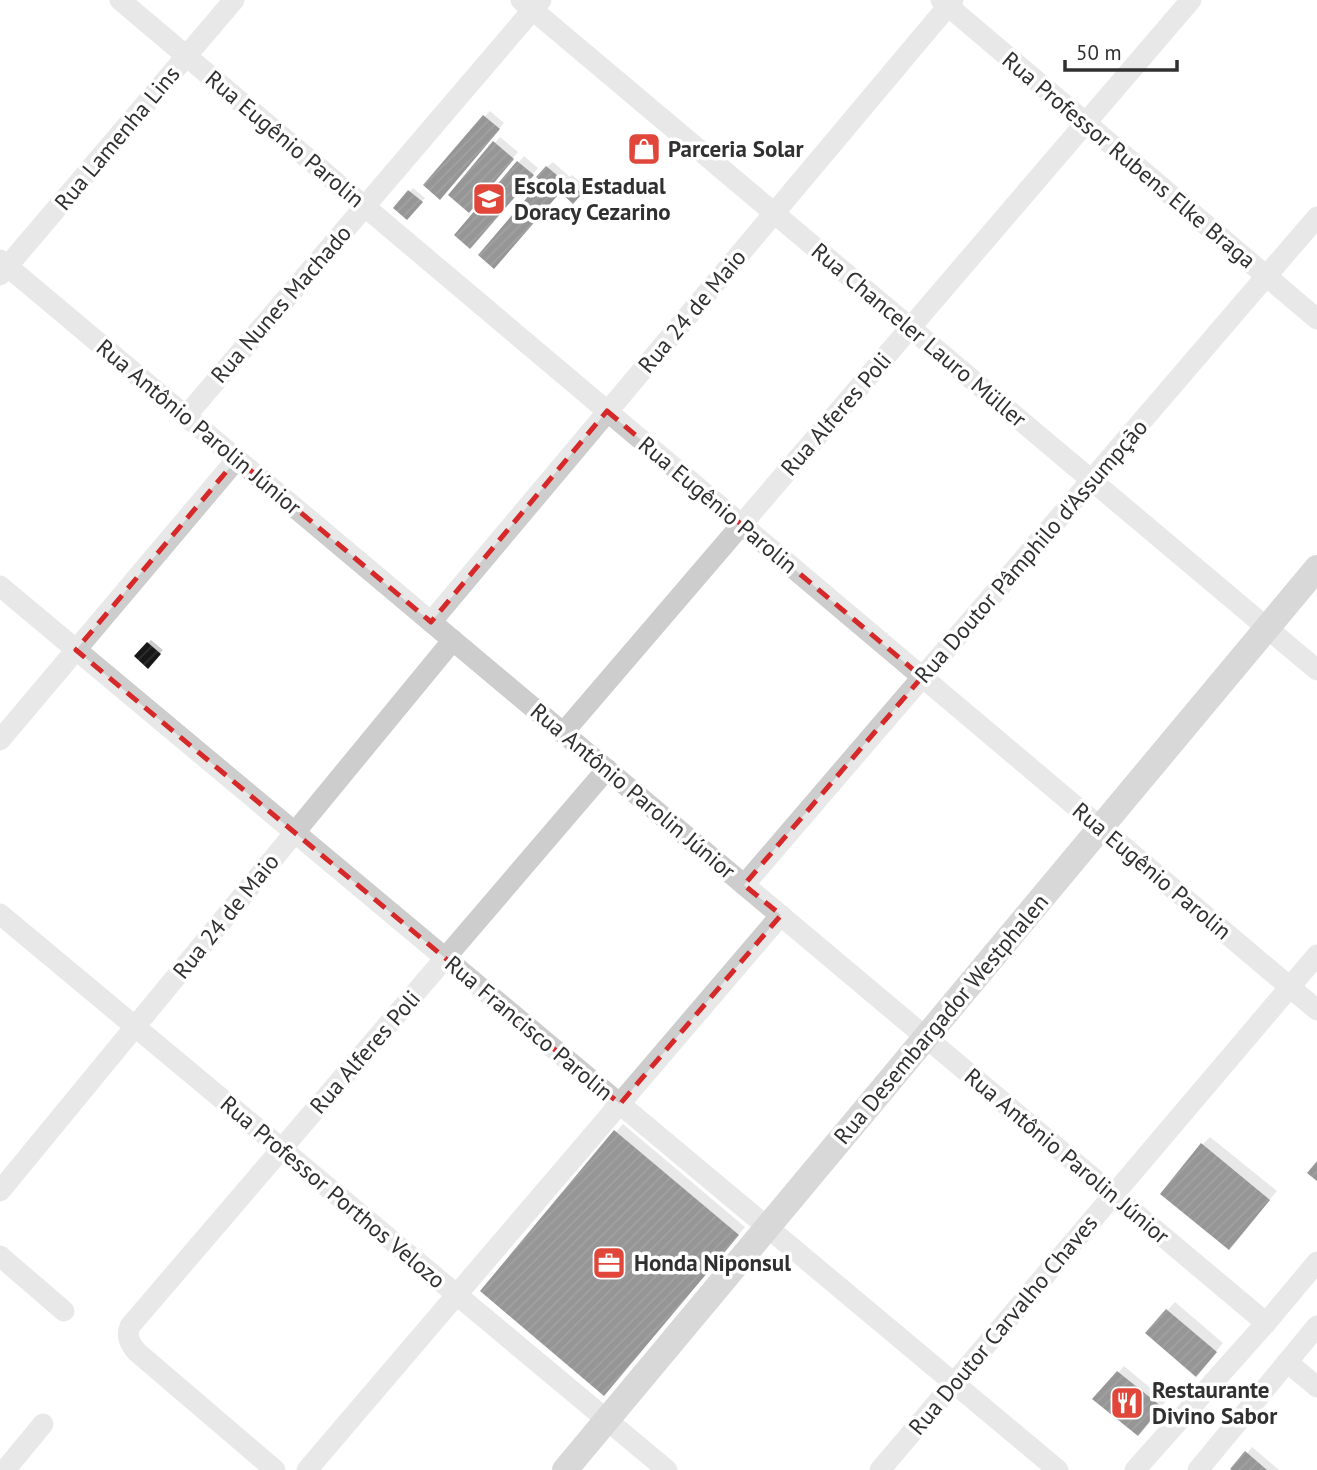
<svg xmlns="http://www.w3.org/2000/svg" width="1317" height="1470" viewBox="0 0 1317 1470" font-family="'PT Sans',sans-serif">
<defs>
<pattern id="building-hatch" width="6" height="6" patternUnits="userSpaceOnUse" patternTransform="scale(1.75)"><rect width="6" height="6" fill="#171717"/><path d="M-1 1l2-2M0 6l6-6M5 7l2-2" fill="none" stroke="#303030"/></pattern>
</defs>
<rect width="100%" height="100%" fill="#fff"/>
<!-- shadow -->
<g fill="#0003">
<path d="M490 111 504 123 445 192 485 116Z"/>
<path d="M500 137 518 152 474 205 450 195Z"/>
<path d="M524 156 538 168 476 241 456 235Z"/>
<path d="M553 162 570 177 572 175 586 187 579 196 561 190 500 262 543 181 547 167Z"/>
<path d="M413 188 425 198 407 218 395 208Z"/>
<path d="M151 640 163 650 148 666 136 656Z"/>
<path d="M623 1124 745 1227 612 1386 616 1132Z"/>
<path d="M1210 1137 1277 1191 1236 1240 1203 1144Z"/>
<path d="M1175 1302 1223 1343 1203 1367 1147 1333Z"/>
<path d="M1124 1366 1166 1401 1143 1428 1095 1399Z"/>
<path d="M1252 1447 1279 1470H1235Z"/>
</g>
<!-- building -->
<g fill="url(#building-hatch)">
<path d="M483 115 500 129 440 200 423 185Z"/>
<path d="M493 141 514 159 469 213 448 195Z"/>
<path d="M517 161 534 175 470 249 454 235Z"/>
<path d="M546 166 564 181 565 179 582 194 573 204 557 189 554 192 558 195 494 269 478 255 541 181 536 177Z"/>
<path d="M408 190 423 202 407 220 393 208Z"/>
<path d="M147 642 161 654 148 669 134 656Z"/>
<path d="M614 1130 739 1235 604 1396 480 1291Z"/>
<path d="M1201 1143 1270 1200 1229 1250 1160 1194Z"/>
<path d="M1317 1161V1181L1307 1173Z"/>
<path d="M1166 1309 1217 1352 1196 1377 1145 1333Z"/>
<path d="M1117 1371 1162 1407 1138 1436 1092 1399Z"/>
<path d="M1245 1451 1267 1470H1232L1230 1469Z"/>
</g>
<g fill="none" stroke-linecap="round" stroke-linejoin="round">
<!-- minor -->
<g stroke="#cdcdcd" stroke-width="21">
<path d="M120 0 1317 1010"/>
<path d="M521 0 1317 670"/>
<path d="M941 0 1317 319"/>
<path d="M0 260 1266 1323"/>
<path d="M0 275 234 0"/>
<path d="M186 416 541 0"/>
<path d="M0 586 1058 1470"/>
<path d="M431 622 953 0"/>
<path d="M563 733 1191 0"/>
<path d="M0 740 237 459"/>
<path d="M744 885 1317 217"/>
<path d="M0 914 667 1470"/>
<path d="M0 1191 453 640"/>
<path d="M0 1256 64 1311"/>
<path d="M1287 1362 1317 1387"/>
<path d="M5 1470 43 1424"/>
<path d="M275 1470 137 1352C130 1344 126 1337 130 1326L607 769"/>
<path d="M307 1470 781 915"/>
<path d="M880 1470 1317 955"/>
<path d="M1135 1470 1266 1323 1317 1262"/>
<path d="M1198 1470 1317 1326"/>
</g>
<!-- major -->
<path stroke="#a8a8a8" stroke-width="26" d="M565 1470 1317 568"/>
</g>
<!-- marked area -->
<path d="M0 0H1317V1470H0ZM607 411 922 677 744 885 781 915 620 1104 76 650 237 459 431 622Z" fill="#fff" fill-opacity=".55" fill-rule="evenodd"/>
<path fill="none" stroke="#d62828" stroke-width="5" stroke-dasharray="14 9" stroke-linejoin="round" d="M607 411 922 677 744 885 781 915 620 1104 76 650 237 459 431 622Z"/>
<!-- icons -->
<defs>
<symbol id="shop-square" viewBox="-11 -11 22 22"><rect x="-9" y="-9" width="18" height="18" rx="4" fill="#e04639" stroke="#fff"/><path d="M-5-2.5h2.3a2.7 3.5 0 0 1 5.4 0H5L5.5 6h-11ZM-1.5-2.5h3a1.5 2.3 0 0 0-3 0Z" fill="#fff"/></symbol>
<symbol id="school-square" viewBox="-11 -11 22 22"><rect x="-9" y="-9" width="18" height="18" rx="4" fill="#e04639" stroke="#fff"/><path d="M0-5L7-2L0 1L-7-2ZM-4 1L0 2.5L4 1V4Q0 6-4 4Z" fill="#fff"/></symbol>
<symbol id="office-square" viewBox="-11 -11 22 22"><rect x="-9" y="-9" width="18" height="18" rx="4" fill="#e04639" stroke="#fff"/><path d="M-6-3h4V-5.5h4V-3h4V5H-6ZM-1-4.5V-3h2v-1.5ZM-6 0V1H6V0Z" fill="#fff"/></symbol>
<symbol id="restaurant-square" viewBox="-11 -11 22 22"><rect x="-9" y="-9" width="18" height="18" rx="4" fill="#e04639" stroke="#fff"/><path d="M-5-6h1v4h1v-4h1v4h1v-4h1v5L-1.5 .5V6h-2V.5L-5-1ZM5-6V6H3V1.5H1.5Q1.5-4 5-6Z" fill="#fff"/></symbol>
</defs>
<g fill-rule="evenodd">
<use href="#shop-square" x="625" y="130" width="38" height="38"/>
<use href="#school-square" x="470" y="180" width="38" height="38"/>
<use href="#office-square" x="590" y="1244" width="38" height="38"/>
<use href="#restaurant-square" x="1108" y="1384" width="38" height="38"/>
</g>
<g text-anchor="middle" stroke-width="7" stroke-linejoin="round" paint-order="stroke">
<!-- street labels -->
<g font-size="23" fill="#303030" stroke="#fff">
<text transform="translate(117 138) rotate(-50)" y="8">Rua Lamenha Lins</text>
<text transform="translate(285 139) rotate(40)" y="8">Rua Eugênio Parolin</text>
<text transform="translate(1129 160) rotate(40)" y="8">Rua Professor Rubens Elke Braga</text>
<text transform="translate(281 304) rotate(-49)" y="8">Rua Nunes Machado</text>
<text transform="translate(692 311) rotate(-50)" y="8">Rua 24 de Maio</text>
<text transform="translate(919 335) rotate(40)" y="8">Rua Chanceler Lauro Müller</text>
<text transform="translate(836 414) rotate(-49)" y="8">Rua Alferes Poli</text>
<text transform="translate(199 427) rotate(40)" y="8">Rua Antônio Parolin Júnior</text>
<text transform="translate(718 505) rotate(40)" y="8">Rua Eugênio Parolin</text>
<text transform="translate(1031 551) rotate(-49)" y="8">Rua Doutor Pâmphilo d'Assumpção</text>
<text transform="translate(633 791) rotate(40)" y="8">Rua Antônio Parolin Júnior</text>
<text transform="translate(1152 871) rotate(40)" y="8">Rua Eugênio Parolin</text>
<text transform="translate(226 916) rotate(-51)" y="8">Rua 24 de Maio</text>
<text transform="translate(941 1019) rotate(-50)" y="8">Rua Desembargador Westphalen</text>
<text transform="translate(529 1028) rotate(40)" y="8">Rua Francisco Parolin</text>
<text transform="translate(365 1052) rotate(-49)" y="8">Rua Alferes Poli</text>
<text transform="translate(1067 1156) rotate(40)" y="8">Rua Antônio Parolin Júnior</text>
<text transform="translate(333 1192) rotate(40)" y="8">Rua Professor Porthos Velozo</text>
<text transform="translate(1003 1325) rotate(-50)" y="8">Rua Doutor Carvalho Chaves</text>
</g>
<!-- poi labels -->
<g font-size="23" font-weight="bold" fill="#303030" stroke="#fff" text-anchor="start">
<text x="668" y="157">Parceria Solar</text>
<text x="514" y="194">Escola Estadual<tspan x="514" dy="26">Doracy Cezarino</tspan></text>
<text x="634" y="1271">Honda Niponsul</text>
<text x="1152" y="1398">Restaurante<tspan x="1152" dy="26">Divino Sabor</tspan></text>
</g>
</g>
<!-- scale -->
<path d="M1065 60v10h112v-10" fill="none" stroke="#303030" stroke-width="3.5"/>
<text x="1076" y="60" font-size="21" fill="#303030" stroke="#ffffff" stroke-width="5" paint-order="stroke">50 m</text>
</svg>
